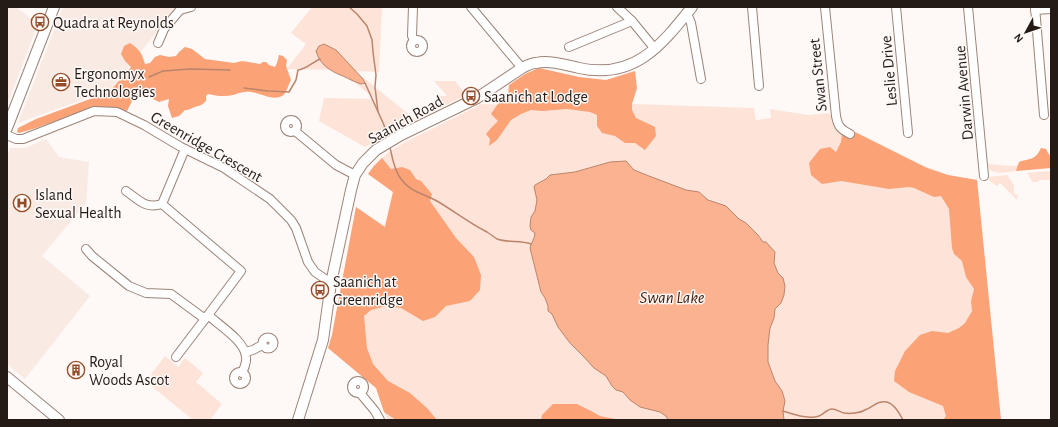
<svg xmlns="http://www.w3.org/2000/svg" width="1058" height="427" viewBox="0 0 1058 427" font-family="'Alegreya Sans',sans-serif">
<rect width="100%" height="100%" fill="#fef8f6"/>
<!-- built -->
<g fill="#f9ebe4">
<path d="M7 7H16L38 24 7 105Z"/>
<path d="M63 7H177L110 90 18 123Z"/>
<path d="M46 139 59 157 89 162 86 203 42 256 90 296 25 379 7 364V156L10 148H25Z"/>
</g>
<!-- green -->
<g fill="#fee4d8">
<path d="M312 7H382L379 72 355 71 416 120 365 147 319 121 324 98 375 99 339 70 287 69 306 44 291 33Z"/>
<path d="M434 81H455L466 95 442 107 437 96H447Z"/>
<path d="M482 104 631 110 632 104 754 108 756 120 771 118 770 109 808 115 828 113 843 126 919 164 948 175 977 180 1001 420H387L376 388 328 348 332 335 356 207 384 227 393 192 368 174C383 151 409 140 432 129 449 120 465 112 482 104Z"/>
<path d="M988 164 1011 166 1019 165 1016 171C1007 172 996 175 989 169Z"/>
<path d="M1049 171 1051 174V180H1039V182H1032L1031 179 1029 177V175L1026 173Z"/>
<path d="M1008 175 1009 178 1014 185V194L1018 195 1017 200 1000 183 997 186 990 181 988 177Z"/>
<path d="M165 356 178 367 185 358 203 373 196 382 222 404 210 420H193L149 384 152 373Z"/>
</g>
<!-- forest -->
<g fill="#fba277">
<path d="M130 43C139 49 142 53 145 64L150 63 155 57 160 55 169 57 176 56 179 52 185 47 192 49 205 59 234 63 242 61 260 64 263 62H266L269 65 275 67 277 63 279 55 283 56 287 60 286 66 291 80C288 85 287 93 282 96 272 101 261 93 251 92 244 91 240 93 233 95 225 97 216 96 208 94L206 96V101C201 106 201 105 195 107 191 108 190 110 185 110L179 116 172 118 168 106 169 99 159 102 153 99 150 91 132 101 127 111 93 108 33 129 19 133 17 132 18 128 36 119 109 92 131 67 125 61 121 54 124 46Z"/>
<path d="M539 68 579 77 606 80 635 71 637 88 632 104V110L636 118 655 127 656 136 645 150 635 143H625L615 136 602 133 597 126V115L590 112 567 109 542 111 531 110 521 114 511 120 497 140 489 146 490 139 486 134 491 128 498 121 491 114 497 105 508 96 509 85 525 74Z"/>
<path d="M843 126 927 168 948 175 977 180 1001 420H943L946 416 943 406 909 392 894 381 895 371 905 351 920 335 932 331 948 333 959 328 965 323 972 311 971 301 974 289 966 277 962 261 954 254 952 248 949 209 941 196 934 197 914 188 909 187 889 189 841 181 822 184 811 175 809 163 820 149 830 147 836 152 841 142Z"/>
<path d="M1041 148 1046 149 1048 153 1051 157V168L1016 171 1019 162C1030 158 1035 161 1041 148Z"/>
<path d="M382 158 391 169 402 167 410 170 416 179 421 181 432 194 430 201 456 238 474 257 481 275 480 290 470 301 446 306 435 317 423 321 401 308 386 306 371 310 364 316 367 348 373 364 388 381 410 393 427 408 437 420H396L384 412 376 388 328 348 332 335 356 207 385 227 393 192 368 174 374 166Z"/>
<path d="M553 404H577L591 411 600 416 620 420H541L542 415Z"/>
</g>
<!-- water -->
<g fill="#fbb290" stroke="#ba856b">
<path d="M324 44 336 50 363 79 365 83 361 84C355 82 349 79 343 76 330 71 320 65 316 51L319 46Z"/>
<path d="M626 161 634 170 649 176 686 190 699 192 708 200 726 206 739 219 746 223 758 235 763 242H766L775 252 774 263 778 273 783 278 785 286 784 295 781 303 775 309 774 318 770 328 768 345V362L775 381 782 391 785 401 783 411 784 420H668L666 416 660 412 640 407 630 400 623 392 616 390 612 386 606 376 594 368 583 356 570 343 558 327 552 314 548 311V306L545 298 541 292 530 248C531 242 535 239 535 233L531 230 530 226 531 217 535 211 537 200 534 187 535 185 546 179 550 175 575 172 610 162Z"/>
</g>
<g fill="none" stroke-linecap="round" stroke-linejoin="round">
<!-- stream -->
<g stroke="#ba856b" stroke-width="1.5">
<path d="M349 7 357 14 367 26 372 40 373 52 376 75 375 87 378 112"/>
<path d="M149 77 163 71 191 69 230 70"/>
<path d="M365 83 384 125 387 137"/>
<path d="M244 88 268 91 289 92 296 80 298 70C305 70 313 62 320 59"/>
<path d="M390 147C392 157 394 170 401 179 411 193 423 193 437 201 454 211 469 223 487 232 490 234 494 237 497 239 508 243 520 240 531 244"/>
<path d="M783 411C793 414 809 420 819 416 824 414 827 409 832 409 836 409 840 412 844 413 850 414 860 413 865 410 873 407 878 400 887 402 895 404 900 414 903 420"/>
</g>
<defs>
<g id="minor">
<path d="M413 7 412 36 414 40"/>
<path d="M471 7 522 68"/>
<path d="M617 7 632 21 655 49"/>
<path d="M752 7 759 86"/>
<path d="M825 7 836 116C838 126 840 129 850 134"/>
<path d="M896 7 908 133"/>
<path d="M968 7 984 176"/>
<path d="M1035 7 1044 115"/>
<path d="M1035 10 1051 9"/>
<path d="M685 15 689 18 691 23 701 79"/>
<circle cx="417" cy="46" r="6"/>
<path d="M158 43 164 29 180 10 191 7"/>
<path d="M569 47 632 21"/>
<circle cx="291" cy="126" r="6"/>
<path d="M295 131 336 165 355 175"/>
<path d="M7 135 16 139H23L94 111 117 112 144 125 181 147 224 168 270 199 291 220 296 228 308 262 315 272 331 283"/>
<path d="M126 191C139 200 145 209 162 204"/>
<path d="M162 204 241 271 208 315 176 357"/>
<path d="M162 204 185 149"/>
<path d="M86 249 92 256 129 286 146 293 171 294 205 319"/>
<path d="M208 315C220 326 245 341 246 357 247 363 244 368 242 373"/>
<circle cx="268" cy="343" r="5.5"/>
<path d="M245 352 253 350 262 345"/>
<circle cx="240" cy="378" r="6"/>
<circle cx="358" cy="387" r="6"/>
<path d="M360 393 375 411 380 420"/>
</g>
<g id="major">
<path d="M7 128 54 7"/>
<path d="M7 377 59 420"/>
<path d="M298 420 323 340 331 283 351 190 355 175 363 163 376 150 401 135 477 98 522 68C526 66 531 63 536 63 550 60 565 65 579 68 634 80 661 46 692 7"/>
</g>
</defs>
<!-- minor casing -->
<use href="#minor" stroke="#9c8478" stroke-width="10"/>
<!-- major casing -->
<use href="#major" stroke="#9c8478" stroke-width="12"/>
<!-- minor -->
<use href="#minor" stroke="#fff" stroke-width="8"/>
<!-- major -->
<use href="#major" stroke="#fff" stroke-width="10"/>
</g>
<!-- icons -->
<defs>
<symbol id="bus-ring" viewBox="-11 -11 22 22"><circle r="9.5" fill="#fef8f6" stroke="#944d28" stroke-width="1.5"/><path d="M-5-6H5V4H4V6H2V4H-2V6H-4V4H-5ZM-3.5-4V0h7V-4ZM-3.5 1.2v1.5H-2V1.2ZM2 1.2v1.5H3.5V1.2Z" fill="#944d28"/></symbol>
<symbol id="office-ring" viewBox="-11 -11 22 22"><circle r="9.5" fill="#fef8f6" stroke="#944d28" stroke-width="1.5"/><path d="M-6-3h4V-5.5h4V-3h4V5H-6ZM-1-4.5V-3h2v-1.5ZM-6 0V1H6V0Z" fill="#944d28"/></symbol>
<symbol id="hospital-ring" viewBox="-11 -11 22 22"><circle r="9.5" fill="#fef8f6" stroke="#944d28" stroke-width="1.5"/><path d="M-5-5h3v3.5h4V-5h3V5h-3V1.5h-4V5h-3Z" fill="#944d28"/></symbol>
<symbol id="building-ring" viewBox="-11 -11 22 22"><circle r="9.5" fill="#fef8f6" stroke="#944d28" stroke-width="1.5"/><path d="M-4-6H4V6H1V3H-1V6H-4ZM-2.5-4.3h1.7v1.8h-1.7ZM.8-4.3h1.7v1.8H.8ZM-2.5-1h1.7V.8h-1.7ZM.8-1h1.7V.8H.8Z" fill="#944d28"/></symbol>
</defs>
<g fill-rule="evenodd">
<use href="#bus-ring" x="30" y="12" width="20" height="20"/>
<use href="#office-ring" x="51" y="72" width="20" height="20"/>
<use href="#bus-ring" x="461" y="86" width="20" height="20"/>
<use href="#hospital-ring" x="12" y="193" width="20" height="20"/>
<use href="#bus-ring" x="310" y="280" width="20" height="20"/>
<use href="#building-ring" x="66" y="360" width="20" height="20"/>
</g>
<g text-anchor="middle" stroke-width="3" stroke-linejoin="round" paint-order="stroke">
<!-- poi labels -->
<g font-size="16" fill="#241b16" stroke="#fef8f6" text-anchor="start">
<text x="53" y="28">Quadra at Reynolds</text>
<text x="74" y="79">Ergonomyx<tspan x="74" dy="18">Technologies</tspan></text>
<text x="484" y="102">Saanich at Lodge</text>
<text x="35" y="200">Island<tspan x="35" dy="18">Sexual Health</tspan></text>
<text x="333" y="287">Saanich at<tspan x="333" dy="18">Greenridge</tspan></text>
<text x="89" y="367">Royal<tspan x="89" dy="18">Woods Ascot</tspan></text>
</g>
<!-- street labels -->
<g font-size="16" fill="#241b16" stroke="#fef8f6">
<text transform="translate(888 71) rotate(-95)" y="6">Leslie Drive</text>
<text transform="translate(817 75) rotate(-96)" y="6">Swan Street</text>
<text transform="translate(963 93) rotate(-95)" y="6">Darwin Avenue</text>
<text transform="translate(405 119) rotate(-29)" y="6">Saanich Road</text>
<text transform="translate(207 146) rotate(30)" y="6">Greenridge Crescent</text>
</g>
<!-- water labels -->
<g font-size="17" font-style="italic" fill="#442110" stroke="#fef8f6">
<text x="672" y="303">Swan Lake</text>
</g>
</g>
<!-- border -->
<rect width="1058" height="427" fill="none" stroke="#241b16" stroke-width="16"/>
<!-- north arrow -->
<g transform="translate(1026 32) rotate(230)" stroke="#fef8f6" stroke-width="3" paint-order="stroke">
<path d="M0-3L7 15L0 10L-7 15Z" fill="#241b16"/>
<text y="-6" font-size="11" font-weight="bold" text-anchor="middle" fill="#241b16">N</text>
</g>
</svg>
